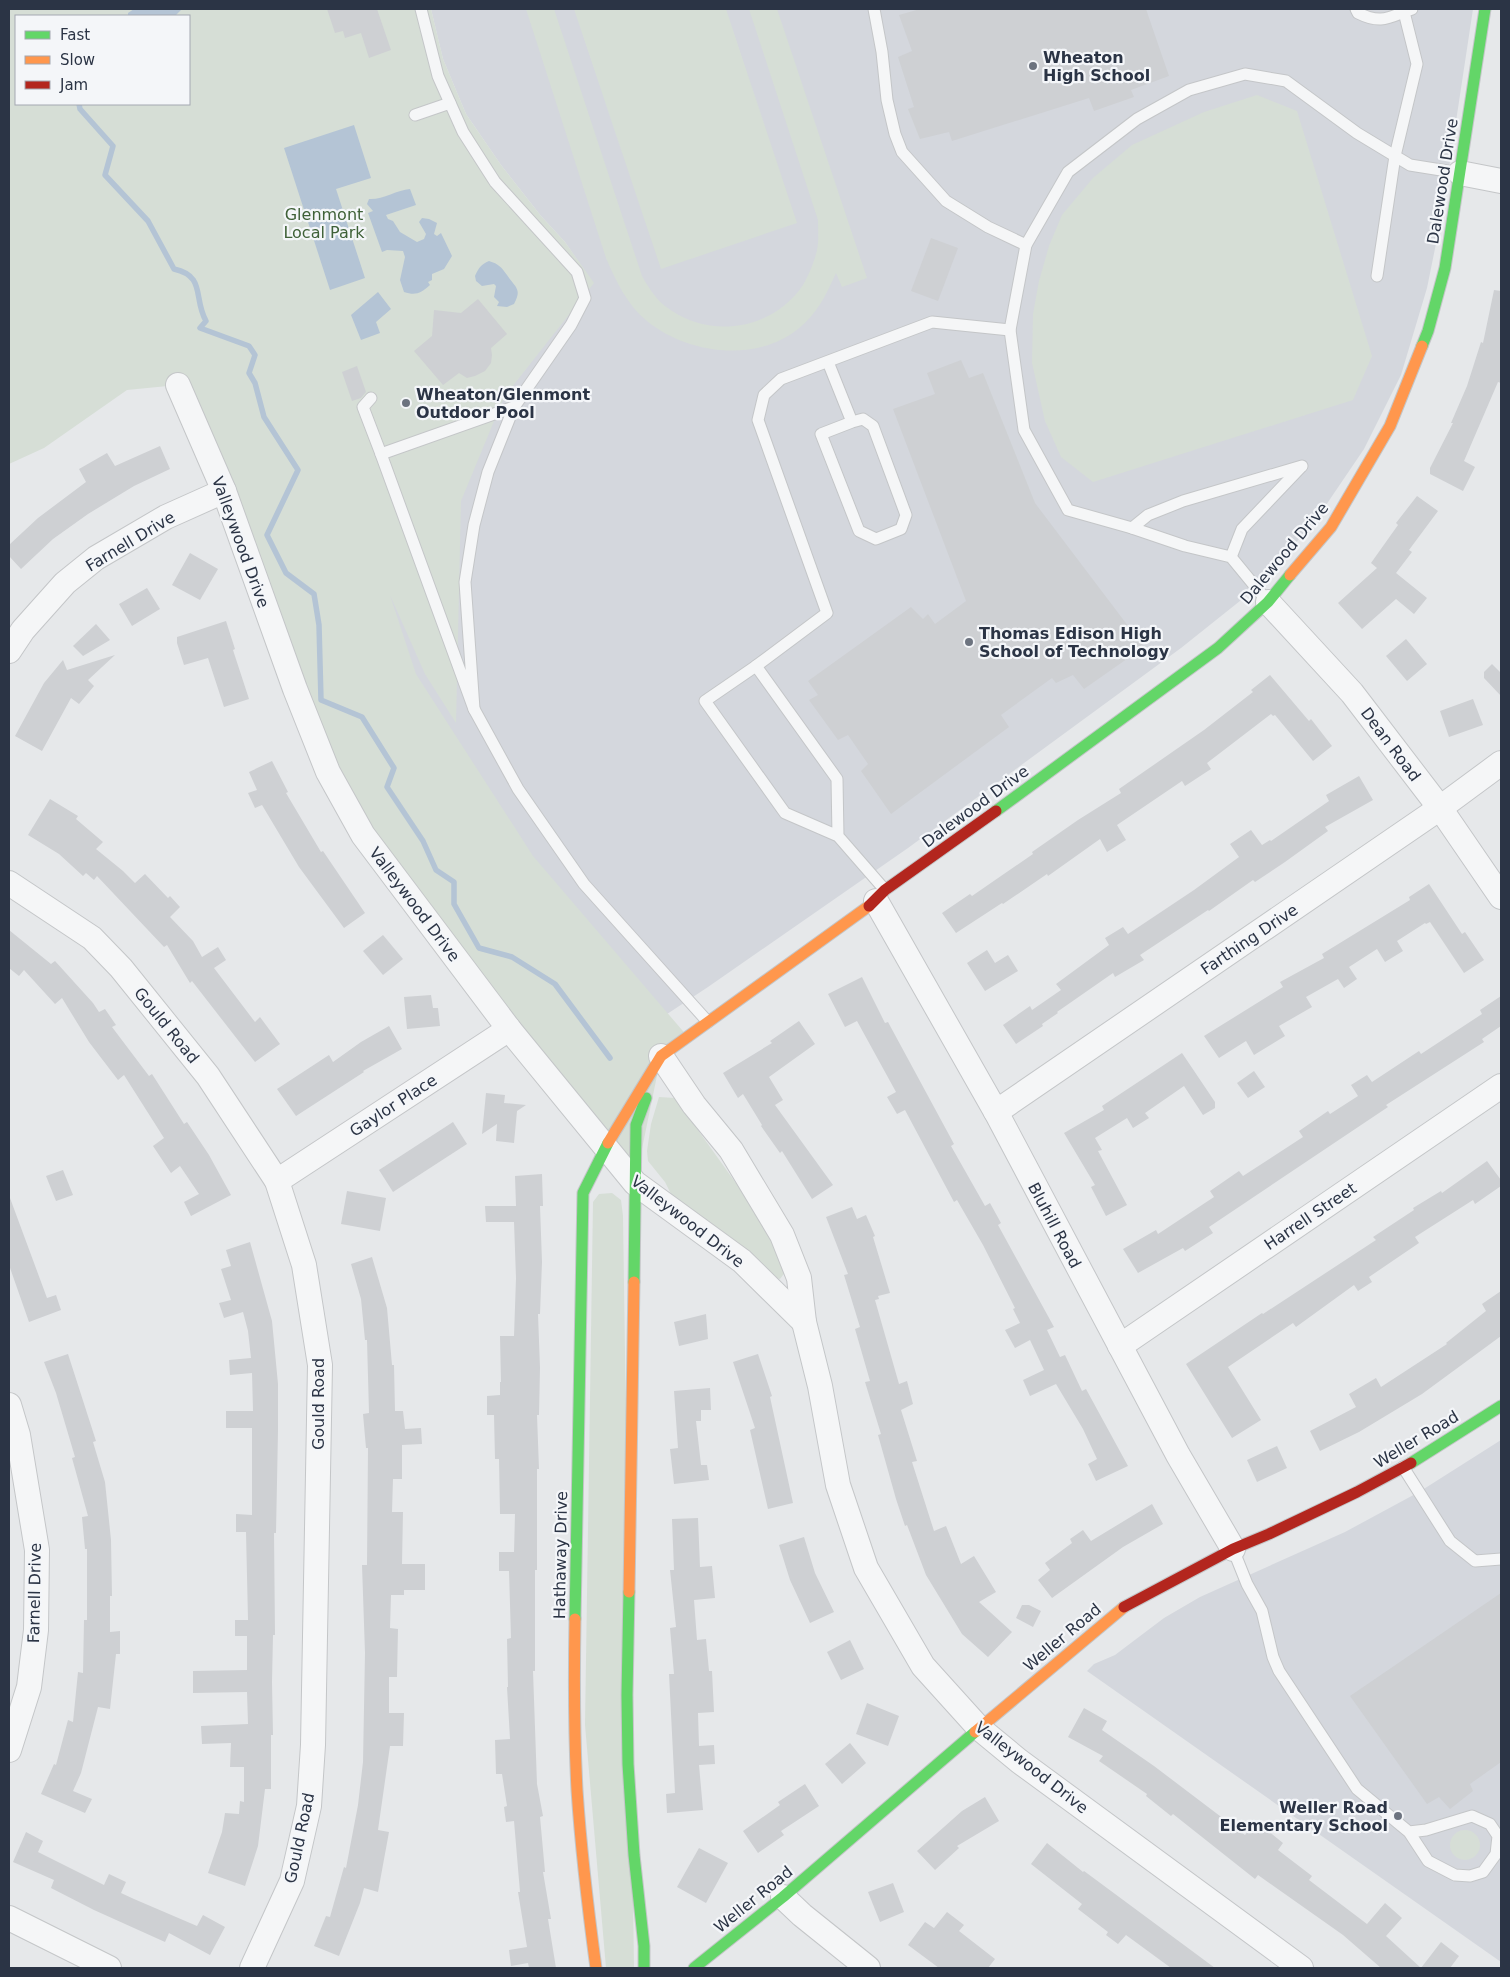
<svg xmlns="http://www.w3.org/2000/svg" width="1510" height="1977" viewBox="0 0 1510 1977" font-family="'DejaVu Sans',sans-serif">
<rect width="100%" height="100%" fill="#e6e8ea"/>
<!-- built -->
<g fill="#d4d7dd">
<path d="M431 9H1473L1442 214 1427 288 1401 375 1364 449 1324 508 1265 581 1181 648 908 848 708 987 655 1022 333 614 593 283 565 242 541 216 501 165 466 114 443 59Z"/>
<path d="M1501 1440V1962L1087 1671 1094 1664 1115 1655 1164 1618 1200 1597 1345 1532 1419 1492Z"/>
</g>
<!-- green -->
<g fill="#d6ded6" fill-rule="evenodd">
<path d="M9 9H431L443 59 466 114 501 165 541 216 565 242 594 283 504 397 461 501 456 723 425 674 390 595 416 674 533 856 688 1037 661 1056 635 1183 363 835 178 385 127 390 44 448 9 464ZM16 16H189V104H16Z"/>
<path d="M526 9H554L642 276C648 287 656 299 665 306 708 340 772 331 803 285 808 277 815 260 817 250 819 241 818 229 818 220L749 9H777L867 278 842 287 836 273C826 295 817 314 798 329 756 363 687 354 647 321 627 305 616 281 606 258Z"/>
<path d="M574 9H726L797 223 661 269Z"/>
<path d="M1257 95 1297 111 1372 356 1353 400 1093 482 1061 457 1045 421 1032 363 1033 314 1039 281 1049 246 1062 215 1093 178 1132 145 1204 112Z"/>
<path d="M659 1097 675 1098 763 1221 786 1271 780 1279 773 1277 671 1194 665 1182 648 1161 647 1151 651 1124Z"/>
<path d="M612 1193 621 1200 623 1216 634 1968H606L585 1725 593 1202 599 1194Z"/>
<circle cx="1465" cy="1845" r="15"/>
</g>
<!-- water -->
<g fill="#b4c4d5">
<path d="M134 9H182L175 16H128V13Z"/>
<path d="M354 125 371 178 336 189 365 278 330 290 284 148Z"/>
<path d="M410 189 416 205 386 215 388 219 393 221 400 232 417 242 424 239 426 234 419 222 422 218 429 219 437 223 434 234 437 236 441 233 452 256 444 269 432 274V280L428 282 430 285C421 293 416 296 404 292L400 280 405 257 403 251 387 250 382 252 368 213 373 211 367 204 369 199C382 200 397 190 410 189Z"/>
<path d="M489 261C499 264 501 267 507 275 516 288 522 289 514 304L507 307 497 306 499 302 494 297 496 286 494 284 482 286 476 281 475 276C478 269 481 264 489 261Z"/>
<path d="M378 292 391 309 376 322 380 333 361 340 351 315Z"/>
</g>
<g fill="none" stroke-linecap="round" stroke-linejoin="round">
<!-- stream -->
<path stroke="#b4c4d5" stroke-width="5.5" d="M79 104 80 109 113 146 105 175 148 221 174 269C206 276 193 298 206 321L200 328 249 346 255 355 249 373 255 383 264 417 298 470 267 535 286 573 314 594 319 625 321 700 362 717 394 768 387 787 423 841 436 870 454 882V904L479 948 512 957 555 984 610 1058"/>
</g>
<!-- building -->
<g fill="#ced0d3">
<path d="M327 9H377L391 50 369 58 361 33 345 38 343 31 335 33Z"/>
<path d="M920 9H1146L1169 76 1131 90 1134 97 1094 111 1089 98 952 141 949 132 920 139 908 109 914 107 898 57 912 51 899 15Z"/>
<path d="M931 238 958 248 938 301 911 291Z"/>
<path d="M1494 290 1501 291V383L1498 382 1464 461 1475 467 1463 491 1430 474V468L1453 423H1451L1467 386 1481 342 1483 343Z"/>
<path d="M478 299 507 334 491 348 492 355 491 363 485 371 475 376 467 378 459 373 443 385 414 351 432 336 434 310 461 313Z"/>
<path d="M961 360 969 378 983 373 1035 503 1144 647 1084 689 1073 675 1056 683 1052 678 1001 715 1009 727 891 814 861 771 868 764 848 735 838 740 809 700 818 695 808 681 911 607 923 619 928 614 935 624 966 601 893 409 935 394 927 373Z"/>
<path d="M357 366 366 392 361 398 352 401 342 372Z"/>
<path d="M160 446 170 469 134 486 88 514 53 539 21 569 9 556V545L38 518 86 482 79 469 107 453 115 466Z"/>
<path d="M1417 496 1438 511 1409 550 1412 552 1396 573 1427 598 1414 614 1396 599 1362 629 1338 603 1377 568 1371 563 1398 525 1396 523Z"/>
<path d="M190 553 218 569 200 600 172 585Z"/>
<path d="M147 588 160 609 132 626 119 604Z"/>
<path d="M226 621 235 649 233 650 249 699 224 707 208 658 184 665 177 643V637Z"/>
<path d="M96 624 110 640 83 656 73 646Z"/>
<path d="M1406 639 1427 664 1407 681 1386 656Z"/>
<path d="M115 655 88 680 94 686 79 704 71 698 42 751 15 736 44 683 63 660 67 670Z"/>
<path d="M1492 664 1501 673V696L1484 678V672Z"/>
<path d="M1270 675 1309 721 1311 719 1332 746 1313 761 1275 715 1273 716 1271 714 1207 763 1211 769 1185 786 1182 781 1117 825 1126 840 1107 852 1100 839 1048 876 1047 874 1003 904 1002 903 956 933 942 913 970 894 972 896 1033 854 1032 852 1078 820 1121 793 1119 789 1204 730 1253 692 1251 690Z"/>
<path d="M1473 699 1483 725 1449 737 1440 711Z"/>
<path d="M272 761 288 792 286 793 321 852 323 851 365 913 344 928 299 867 262 805 255 808 248 793 257 790 249 772Z"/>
<path d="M1359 776 1373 800 1325 827 1328 831 1285 862 1255 882 1253 880 1209 911 1208 910 1140 955 1144 960 1115 977 1113 973 1057 1012 1058 1013 1042 1024 1043 1026 1016 1044 1003 1025 1030 1006 1032 1010 1061 990 1056 984 1109 945 1105 938 1123 927 1128 934 1194 890 1239 857 1230 844 1251 830 1262 845 1270 840 1271 841 1329 801 1326 795Z"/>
<path d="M50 799 78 816 76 819 103 842 96 849 123 871 135 883 145 874 168 898 170 896 180 907 170 917 193 941 202 957 218 947 226 960 214 968 255 1022 260 1017 280 1044 255 1062 192 981 190 983 167 945 164 947 97 876 94 880 86 873 83 876 59 854 28 835Z"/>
<path d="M1429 884 1462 934 1465 932 1484 960 1464 973 1430 922 1426 924 1425 923 1397 941 1403 951 1385 962 1377 949 1349 967 1357 979 1344 988 1338 979 1306 997 1312 1007 1279 1026 1285 1036 1254 1055 1246 1041 1219 1058 1204 1036 1283 987 1280 982 1324 958 1322 954 1410 900 1409 897Z"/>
<path d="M9 930 51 964 55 961 93 1003 99 1012 105 1009 116 1025 112 1027 149 1076 152 1074 184 1124 187 1122 209 1155 231 1195 191 1216 184 1202 199 1194 180 1166 171 1173 153 1146 164 1138 124 1075 118 1080 89 1042 62 998 55 1004 24 970 19 976 9 968Z"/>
<path d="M383 935 403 959 383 975 363 951Z"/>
<path d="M987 950 995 963 1008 955 1018 971 985 991 967 963Z"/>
<path d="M862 977 885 1023 888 1022 954 1144 951 1146 985 1206 990 1203 1001 1223 998 1225 1054 1327 1047 1330 1060 1357 1065 1355 1082 1391 1086 1389 1128 1466 1096 1481 1088 1464 1097 1459 1083 1429 1056 1384 1030 1396 1023 1380 1044 1370 1030 1340 1015 1348 1005 1330 1020 1323 1013 1309 1015 1308 983 1245 957 1200 954 1202 905 1110 897 1114 887 1097 896 1092 857 1021 845 1027 828 994Z"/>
<path d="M431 995 433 1008H438L440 1026 407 1029 404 997Z"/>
<path d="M1501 996V1026L1482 1039 1484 1042 1386 1105 1388 1107 1209 1227 1213 1233 1185 1251 1183 1248 1138 1273 1123 1249 1156 1230 1158 1234 1214 1197 1210 1191 1239 1171 1243 1176 1303 1137 1299 1131 1328 1111 1330 1114 1358 1096 1351 1085 1367 1075 1372 1082 1419 1051 1421 1054 1482 1014 1480 1010Z"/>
<path d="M799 1021 815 1044 769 1077 783 1100 775 1105 833 1185 812 1199 782 1151 780 1153 761 1126 762 1125 743 1094 738 1098 723 1073 772 1043 770 1041Z"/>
<path d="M389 1026 402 1049 363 1071 364 1072 296 1116 277 1089 329 1055 333 1062 361 1042Z"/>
<path d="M1182 1053 1215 1102V1108L1203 1115 1184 1086 1145 1113 1149 1118 1133 1128 1127 1118 1095 1138 1102 1150 1098 1151 1127 1205 1106 1216 1091 1187 1095 1185 1064 1133 1104 1110 1102 1106Z"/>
<path d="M1254 1071 1265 1087 1248 1098 1237 1083Z"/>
<path d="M486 1093 505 1095 504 1103 526 1105 517 1111 514 1143 496 1141 497 1124 482 1134Z"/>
<path d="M453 1122 467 1144 393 1192 379 1170Z"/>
<path d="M1487 1161 1501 1180V1186L1475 1204 1473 1200 1415 1237 1419 1243 1369 1277 1372 1282 1358 1291 1354 1285 1296 1327 1293 1323 1228 1367 1261 1420 1232 1438 1186 1364 1262 1313 1263 1314 1376 1240 1373 1237 1414 1210 1413 1208 1441 1191 1442 1193Z"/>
<path d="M63 1170 73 1195 56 1201 46 1176Z"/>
<path d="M542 1174 543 1206H540L542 1262 540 1314H538L540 1368 539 1415H537L539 1469H537V1570H535V1671H533L537 1784 543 1816 540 1817 545 1872H543L551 1919H548L556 1968H529L528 1963 511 1966 509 1950 527 1947 518 1892H520L514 1821 506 1822 504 1807 507 1806 502 1774H496L495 1740 510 1739 507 1687H508L507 1639 511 1638 509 1571H499V1552H514L515 1514H500L499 1459H495L494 1415H487V1396L500 1395V1382H501L500 1336H514L516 1278 514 1222H486L485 1206H516L515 1176Z"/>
<path d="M347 1191 386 1198 380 1231 341 1224Z"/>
<path d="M9 1198H10L47 1298 56 1295 61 1310 29 1322 9 1265Z"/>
<path d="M852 1207 857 1219 866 1215 875 1236 873 1237 890 1293 878 1296 879 1299 875 1300 899 1384 907 1381 913 1404 901 1410 917 1461 912 1462 934 1531 946 1526 961 1564 974 1556 996 1592 979 1602 1012 1632 988 1657 962 1634 926 1575 907 1525 905 1526 896 1499 878 1435 881 1434 865 1382 870 1381 855 1329 860 1327 844 1275 848 1274 826 1217Z"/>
<path d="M250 1242 272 1321 278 1384V1431L276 1533H274L275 1635H273L272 1682 273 1735H271V1789H265L258 1846 245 1886 208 1873 222 1832 225 1813 239 1814 240 1801 244 1802V1767H230L231 1743 202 1744 201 1726 248 1724 247 1692 193 1693V1671L247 1670V1636H235V1620H248L246 1532H236V1514L252 1515V1428H226V1411H253L252 1373 230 1375 229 1360 251 1358 248 1331 243 1312 224 1318 219 1303 231 1300 221 1269 231 1266 226 1250Z"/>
<path d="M372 1257 387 1308 392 1365H394L395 1411H403L405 1429 421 1428 422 1444 402 1445V1479H393L392 1512H403L402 1564H425V1590H404V1595H391L390 1628 398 1629 397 1677H389V1713H404L403 1746H390L378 1830 389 1832 378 1892 364 1888 360 1903 339 1956 314 1946 326 1916 330 1917 344 1867 346 1868 358 1805 363 1762 365 1653 362 1565H367L368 1448H366L363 1414 369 1413 367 1340H365L361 1299 351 1264Z"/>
<path d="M1501 1291V1336L1422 1394 1359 1432 1320 1451 1310 1431 1356 1407 1349 1394 1376 1378 1381 1387 1447 1344 1446 1343 1486 1311 1482 1304Z"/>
<path d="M706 1314 708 1339 679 1346 674 1322Z"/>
<path d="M68 1354 96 1441 93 1442 105 1482 111 1540 112 1596H110V1632L120 1631V1654H116L110 1709 98 1707 81 1773 73 1791 92 1799 85 1813 41 1794 54 1764 56 1765 68 1720 73 1722 78 1672 83 1673 84 1620H87V1549H85L82 1517 88 1516 72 1458 75 1457 56 1393 44 1362Z"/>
<path d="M758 1354 772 1396 770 1397 793 1503 768 1509 750 1430 755 1428 733 1362Z"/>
<path d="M710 1388 711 1410H701V1421H696L701 1465H707L709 1480 674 1484 670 1449 678 1448 674 1391Z"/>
<path d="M1277 1446 1287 1468 1257 1482 1247 1460Z"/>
<path d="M1152 1504 1163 1524 1123 1547 1052 1598 1038 1580 1050 1570 1045 1563 1072 1543 1070 1539 1083 1530 1091 1541Z"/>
<path d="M698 1518 700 1567 712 1566 715 1598 694 1600 697 1640 706 1639 709 1671H712L714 1712 698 1713 699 1746 714 1745 715 1764 699 1765 703 1810 667 1813 666 1794 675 1793 669 1674H674L670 1628 676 1627 670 1570H674L672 1519Z"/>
<path d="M804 1537 815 1573 834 1612 810 1623 790 1580 779 1545Z"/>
<path d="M1501 1593V1762L1470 1784 1473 1791 1450 1809 1439 1797 1427 1804 1350 1696Z"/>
<path d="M1022 1605H1029L1041 1611 1033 1627 1016 1618Z"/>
<path d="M850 1640 864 1669 841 1680 827 1652Z"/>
<path d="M867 1703 899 1716 888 1746 856 1734Z"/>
<path d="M1084 1708 1107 1721 1102 1730 1154 1766 1245 1835 1256 1821 1283 1843 1278 1850 1312 1876 1309 1880 1367 1924 1385 1903 1402 1918 1386 1936 1421 1968 1441 1942 1459 1956 1450 1968H1381L1343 1935 1258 1875 1255 1879 1173 1814 1171 1816 1146 1796 1147 1794 1099 1761 1103 1756 1068 1737Z"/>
<path d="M850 1743 866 1763 842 1784 825 1764Z"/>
<path d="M805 1784 819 1806 781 1831 784 1835 758 1853 743 1831 780 1805 778 1802Z"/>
<path d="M985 1797 999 1821 957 1846 959 1848 935 1870 917 1851 962 1811Z"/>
<path d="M26 1832 43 1841 38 1852 104 1885 109 1874 126 1882 121 1893 134 1899 197 1926 203 1915 225 1927 210 1955 169 1933 165 1942 94 1910 51 1888 54 1880 13 1862Z"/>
<path d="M1047 1843 1083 1872 1084 1871 1215 1968H1171L1126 1935 1118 1944 1106 1935 1108 1932 1078 1909 1082 1904 1031 1864Z"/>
<path d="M699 1848 728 1863 706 1903 677 1887Z"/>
<path d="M893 1883 904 1912 880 1922 868 1892Z"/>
<path d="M947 1912 964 1925 959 1931 995 1959 988 1968H939L908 1945 925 1922 934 1928Z"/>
</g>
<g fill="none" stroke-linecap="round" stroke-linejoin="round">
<defs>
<g id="lane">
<path d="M421 9 438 76 463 132 495 182 577 272 585 298 571 325 514 407 488 472 474 525 465 582 474 709 381 454 514 407"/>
<path d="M874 9 882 52 887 100 895 134 902 152 946 201 988 227 1026 245"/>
<path d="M1356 9 1358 13C1382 25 1389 17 1412 9"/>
<path d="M1404 12 1417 64 1395 156 1410 165 1460 173"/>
<path d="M415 115 450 103"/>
<path d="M828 362 852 422 863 419 873 426 906 515 901 529 876 539 859 531 821 434 852 422"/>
<path d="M371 398 363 407 381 454"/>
<path d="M1132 528 1148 515 1183 501 1302 466"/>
<path d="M1231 557 1242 529 1301 467"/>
<path d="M1268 602 1231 557 1185 546 1132 528 1068 510 1024 430 1010 330 1026 245 1068 172 1137 119 1189 90 1245 74 1286 81 1357 133 1395 156 1377 276"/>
<path d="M756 666 827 613 758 420 764 395 781 379 932 322 1010 330"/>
<path d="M474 709 518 789 584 884 708 1022"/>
<path d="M838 836 785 813 705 701 756 666 837 779 838 836 885 890"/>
<path d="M1403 1467 1450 1541 1475 1561 1501 1559"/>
<path d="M1233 1549 1247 1584 1262 1611 1273 1657 1279 1671 1357 1789 1409 1832 1428 1861 1455 1875 1470 1876 1483 1872 1496 1854 1498 1836 1490 1824 1472 1816 1426 1830 1409 1832"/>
</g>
<g id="street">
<path d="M1460 173 1501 181"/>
<path d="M178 385 224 491 295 689 328 772 363 835 509 1029 635 1183 742 1261 804 1322"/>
<path d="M1268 602 1352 693 1440 808 1501 897"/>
<path d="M9 651 23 630 65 583 96 558 166 517 224 491"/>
<path d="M9 883 92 938 121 968 208 1076 277 1181 304 1265 320 1365 313 1745 309 1806 292 1881 252 1968"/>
<path d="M876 901 996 1112 1178 1455 1233 1549"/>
<path d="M661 1056 694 1105 731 1150 782 1235 799 1278 804 1322 820 1386 838 1485 866 1568 923 1666 979 1728 1019 1761 1301 1968"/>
<path d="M996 1112 1440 808 1501 763"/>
<path d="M277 1181 509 1029"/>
<path d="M1120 1346 1501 1086"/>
<path d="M9 1405 18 1435 37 1550 36 1630 29 1687 9 1750"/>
<path d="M783 1897 802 1915 868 1968"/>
<path d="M9 1918 109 1968"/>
</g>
<g id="fast">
<path d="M1422 346 1428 331 1445 268 1485 9"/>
<path d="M996 811 1218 648 1268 602 1290 575"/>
<path d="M634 1282 636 1125 646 1098"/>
<path d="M1411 1463 1501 1406"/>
<path d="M629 1592 627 1695 628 1764 634 1855 644 1946V1968"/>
<path d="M575 1619 583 1193 608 1143"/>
<path d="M694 1968 783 1897 975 1732"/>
</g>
<g id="slow">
<path d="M1290 575 1331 527 1390 426 1422 346"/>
<path d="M608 1143 661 1056 869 906"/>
<path d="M629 1592 634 1282"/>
<path d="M575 1619C574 1676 574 1734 577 1790 581 1850 588 1909 596 1968"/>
<path d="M975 1732 1124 1607"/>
</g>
<g id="jam">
<path d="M869 906 885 890 996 811"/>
<path d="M1124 1607 1233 1549 1269 1534 1357 1492 1411 1463"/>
</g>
</defs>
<!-- lane casing -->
<use href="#lane" stroke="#c4c6c8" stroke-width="13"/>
<!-- street casing -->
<use href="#street" stroke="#c4c6c8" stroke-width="26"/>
<!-- fast casing -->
<use href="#fast" stroke="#c4c6c8" stroke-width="13"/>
<!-- slow casing -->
<use href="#slow" stroke="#c4c6c8" stroke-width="13"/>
<!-- jam casing -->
<use href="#jam" stroke="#c4c6c8" stroke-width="13"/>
<!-- lane -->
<use href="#lane" stroke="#f5f6f7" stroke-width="11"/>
<!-- street -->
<use href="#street" stroke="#f5f6f7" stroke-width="24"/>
<!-- fast -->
<use href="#fast" stroke="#63d668" stroke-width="11"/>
<!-- slow -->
<use href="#slow" stroke="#ff974d" stroke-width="11"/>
<!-- jam -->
<use href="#jam" stroke="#b3261e" stroke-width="11"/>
</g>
<!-- markers -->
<g fill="#6c737f" stroke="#f4f6f9" stroke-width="2">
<circle cx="1033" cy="66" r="5"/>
<circle cx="406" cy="403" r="5"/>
<circle cx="969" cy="642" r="5"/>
<circle cx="1398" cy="1816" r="5"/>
</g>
<g text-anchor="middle" stroke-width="4.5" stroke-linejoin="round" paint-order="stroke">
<!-- poi labels -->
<g font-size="16" font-weight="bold" fill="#2b3445" stroke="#f4f6f9" text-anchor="start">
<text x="1043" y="63">Wheaton<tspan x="1043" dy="18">High School</tspan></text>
<text x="416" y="400">Wheaton/Glenmont<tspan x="416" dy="18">Outdoor Pool</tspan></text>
<text x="979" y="639">Thomas Edison High<tspan x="979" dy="18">School of Technology</tspan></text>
<text x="1388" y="1813" text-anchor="end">Weller Road<tspan x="1388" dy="18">Elementary School</tspan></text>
</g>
<!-- street labels -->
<g font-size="16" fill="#2b3445" stroke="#f4f6f9">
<text transform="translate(1442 181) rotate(-81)" y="6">Dalewood Drive</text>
<text transform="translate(130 541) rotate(-31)" y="6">Farnell Drive</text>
<text transform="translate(241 542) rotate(70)" y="6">Valleywood Drive</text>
<text transform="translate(1284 553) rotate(-50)" y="6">Dalewood Drive</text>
<text transform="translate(1391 744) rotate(53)" y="6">Dean Road</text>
<text transform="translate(975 806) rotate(-36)" y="6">Dalewood Drive</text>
<text transform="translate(415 904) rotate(53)" y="6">Valleywood Drive</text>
<text transform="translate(1249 939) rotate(-34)" y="6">Farthing Drive</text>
<text transform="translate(167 1025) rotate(51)" y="6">Gould Road</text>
<text transform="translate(393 1105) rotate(-33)" y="6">Gaylor Place</text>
<text transform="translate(1310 1216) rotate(-34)" y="6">Harrell Street</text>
<text transform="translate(688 1221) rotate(38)" y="6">Valleywood Drive</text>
<text transform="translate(1055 1225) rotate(62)" y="6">Bluhill Road</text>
<text transform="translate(318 1404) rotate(-90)" y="6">Gould Road</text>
<text transform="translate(1416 1439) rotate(-31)" y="6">Weller Road</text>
<text transform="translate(560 1555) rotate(-89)" y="6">Hathaway Drive</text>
<text transform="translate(34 1593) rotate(-89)" y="6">Farnell Drive</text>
<text transform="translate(1062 1637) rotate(-40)" y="6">Weller Road</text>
<text transform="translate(1032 1767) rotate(38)" y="6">Valleywood Drive</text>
<text transform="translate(299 1838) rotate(-78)" y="6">Gould Road</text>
<text transform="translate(753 1899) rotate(-39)" y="6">Weller Road</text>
</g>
<!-- park labels -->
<g font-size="16" fill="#3f6138" stroke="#f4f6f9">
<text x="324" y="220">Glenmont<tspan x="324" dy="18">Local Park</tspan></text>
</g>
</g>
<!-- border -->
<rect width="1510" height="1977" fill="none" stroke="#2b3445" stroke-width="20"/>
<!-- legend -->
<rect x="15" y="15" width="175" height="90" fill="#f4f6f9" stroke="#a4a8b1"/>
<rect x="25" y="31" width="25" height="8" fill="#63d668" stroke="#a4a8b1"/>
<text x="60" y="40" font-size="15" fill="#2b3445">Fast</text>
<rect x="25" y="56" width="25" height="8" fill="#ff974d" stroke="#a4a8b1"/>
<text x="60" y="65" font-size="15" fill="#2b3445">Slow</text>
<rect x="25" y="81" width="25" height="8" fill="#b3261e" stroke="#a4a8b1"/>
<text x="60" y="90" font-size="15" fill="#2b3445">Jam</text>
</svg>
